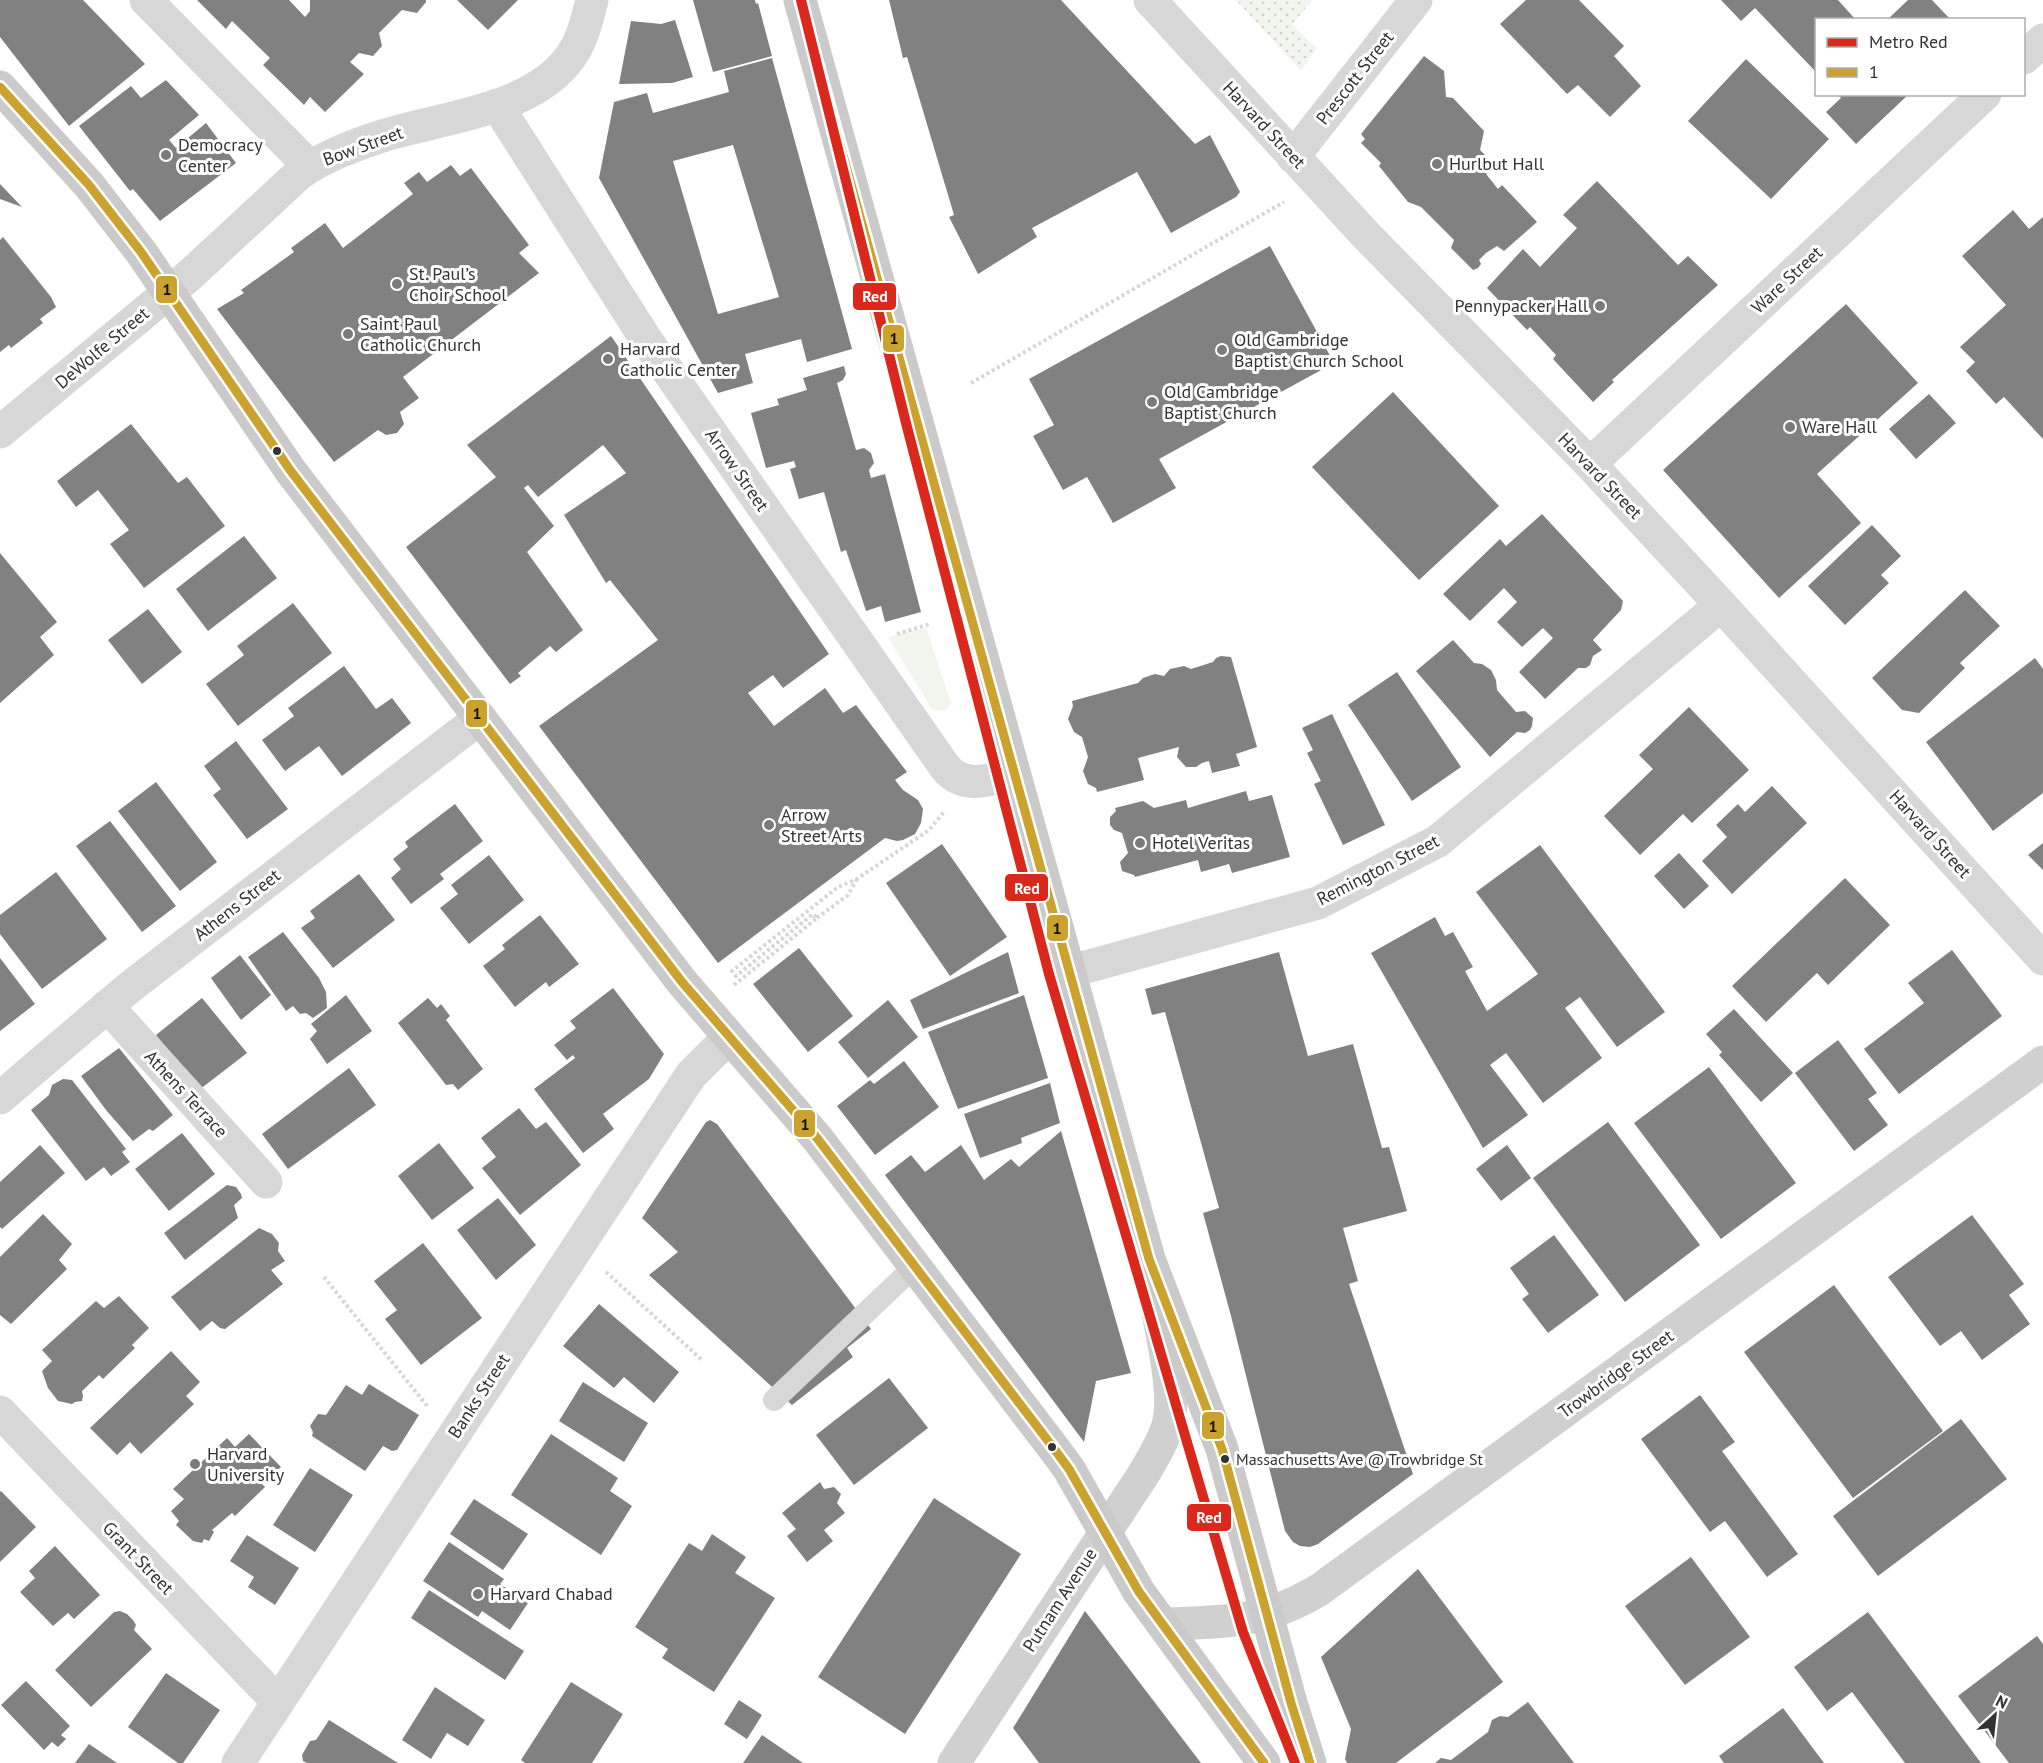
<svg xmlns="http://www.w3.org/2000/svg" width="2043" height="1763" viewBox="0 0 2043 1763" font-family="'PT Sans',sans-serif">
<defs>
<pattern id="grass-dots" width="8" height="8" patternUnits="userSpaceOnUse" patternTransform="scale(1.5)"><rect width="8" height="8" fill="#f1f5ed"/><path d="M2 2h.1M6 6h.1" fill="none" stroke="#cfd2cc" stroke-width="1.8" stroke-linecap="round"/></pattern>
</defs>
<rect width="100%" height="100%" fill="#fff"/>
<!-- grass -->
<path fill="url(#grass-dots)" d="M1236 0H1312L1292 25 1317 48 1301 71Z"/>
<!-- park -->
<path fill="#f1f5ed" d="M926 627 951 703 946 710 938 711 932 709 888 637Z"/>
<!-- building -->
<g fill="#818181" fill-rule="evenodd">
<path d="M0 0H83L145 64 69 126 0 37Z"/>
<path d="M197 0H289L305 17 310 11V0H426V2L417 13 402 10 379 33 382 46 373 56 359 53 350 62 364 74 325 112 310 97 304 105 263 65 270 58 232 21 226 29Z"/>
<path d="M457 0H518L488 30Z"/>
<path d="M693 0H755L756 4 758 3 772 56 713 72Z"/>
<path d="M889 0H1061L1195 144 1210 135 1240 192 1236 197 1171 233 1137 172 1032 228 1037 237 978 274 949 217 954 215 907 57 903 58Z"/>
<path d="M1526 0H1579L1624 46 1614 56 1641 86 1610 117 1578 85 1567 94 1500 24Z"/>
<path d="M1721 0H1838L1856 20H1816V72L1755 8 1741 21Z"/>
<path d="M1908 0H1932L1951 20H1887Z"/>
<path d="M675 20 693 77 672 83 619 84 631 21 661 24Z"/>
<path d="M1424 56 1444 71 1446 97 1453 98 1484 131 1480 150 1495 165 1486 174 1498 189 1502 185 1537 222 1504 251 1497 246 1486 253 1479 260 1481 264 1478 268 1473 270 1451 248 1454 240 1421 207 1408 202 1379 166 1381 163 1361 143 1365 139 1361 134Z"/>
<path d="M772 58 852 349 807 362 801 339 745 354 753 383 718 393 599 178 614 102 647 93 653 113 729 92 724 71ZM733 145 779 297 718 314 673 161Z"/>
<path d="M1746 59 1829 139 1771 199 1688 121Z"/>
<path d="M166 80 199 115 169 140 176 148 206 123 236 163 160 221 133 189 130 191 79 126 131 86 141 98Z"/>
<path d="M1838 94H1909L1856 144 1826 112 1841 98Z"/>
<path d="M451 165 460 176 471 168 529 245 519 253 539 273 403 377 419 398 400 412 404 424 397 433 386 435 378 430 334 462 217 309 244 293 241 290 294 252 291 248 325 223 343 248 413 194 404 183 419 172 427 182Z"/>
<path d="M1597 181 1678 265 1688 256 1718 285 1612 380 1614 382 1593 402 1553 359 1556 355 1530 327 1527 330 1487 288 1523 249 1540 267 1577 228 1563 215Z"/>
<path d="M0 184 22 207 0 199Z"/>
<path d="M2013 210 2029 229 2043 217V439L2004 397 1996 404 1966 371 1975 362 1960 347 2006 305 1962 256Z"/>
<path d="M3 237 51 297 56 307 40 319 43 323 11 348 9 345 0 352V240Z"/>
<path d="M1270 246 1334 363 1159 459 1176 488 1113 523 1087 477 1063 490 1033 436 1054 425 1029 379Z"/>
<path d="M1846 304 1918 383 1817 474 1861 523 1779 598 1663 470Z"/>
<path d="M611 336 829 654 783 688 773 675 748 693 774 726 825 688 843 713 856 705 907 772 895 780 903 790 918 800 923 809 921 823 915 834 903 840 897 841 885 838 718 963 539 726 658 640 610 580 606 583 564 515 626 473 603 445 538 497 528 485 524 488 554 526 527 552 583 630 556 652 550 646 518 673 521 676 510 684 406 547 496 477 467 445Z"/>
<path d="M844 366 846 374 843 380 837 383 856 450 864 448 871 453 874 463 869 470 871 478 885 474 921 612 885 622 881 606 866 611 846 550 841 552 824 492 799 499 790 469 796 467 794 461 766 468 751 413 779 405 777 399 807 390 803 378Z"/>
<path d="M1393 392 1499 506 1419 580 1312 467Z"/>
<path d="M1929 394 1956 423 1916 459 1889 429Z"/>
<path d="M131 424 178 483 187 477 225 526 144 588 110 544 129 530 98 490 76 507 57 481Z"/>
<path d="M1542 514 1623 601 1621 610 1593 640 1602 650 1593 656 1590 665 1586 668H1578L1545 699 1519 672 1553 638 1543 628 1522 647 1497 622 1517 602 1504 588 1470 621 1443 594 1500 539 1506 546Z"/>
<path d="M1872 525 1901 556 1881 575 1889 583 1845 625 1808 586Z"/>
<path d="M244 536 277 578 208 631 176 589Z"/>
<path d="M0 553 57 622 40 637 54 655 0 703Z"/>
<path d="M1965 590 2000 626 1960 663 1965 668 1919 713 1902 710 1872 678Z"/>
<path d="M293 603 332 653 238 726 206 684 244 655 237 646Z"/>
<path d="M148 609 182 652 142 684 108 640Z"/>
<path d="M1453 640 1474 663 1482 664 1491 670 1496 680 1497 690 1516 712 1525 711 1533 718 1532 726 1530 730 1525 733 1517 732 1490 757 1416 671Z"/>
<path d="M1221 656 1231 657 1257 747 1236 754 1240 766 1212 773 1209 761 1202 763 1196 767H1186L1177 757 1179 747 1138 758 1144 780 1097 792 1096 788 1088 784 1083 771 1088 757 1082 737 1074 732 1068 719 1073 706 1072 701 1138 683 1143 678 1155 674 1164 676 1170 669 1184 666 1191 669 1213 662 1216 658Z"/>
<path d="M2035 658 2043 669V793L1993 831 1926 742Z"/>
<path d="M344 666 376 709 392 698 411 723 342 776 319 746 285 771 262 740 294 716 288 708Z"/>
<path d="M1397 672 1461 767 1412 801 1348 705Z"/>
<path d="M1689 707 1749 770 1692 823 1683 814 1640 855 1604 816 1653 769 1639 755Z"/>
<path d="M1332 714 1385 825 1343 845 1314 784 1321 781 1307 753 1313 750 1302 728Z"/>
<path d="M236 741 288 809 247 839 213 795 221 789 204 766Z"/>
<path d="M156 782 217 862 180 891 118 811Z"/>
<path d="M1772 786 1807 823 1732 894 1702 861 1727 837 1716 825 1738 804 1745 812Z"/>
<path d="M1246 791 1249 801 1272 795 1290 857 1232 873 1229 864 1201 872 1198 860 1135 877 1134 875 1122 871 1120 862 1128 853 1122 833 1114 830 1110 825V817L1116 811 1115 808 1143 801 1154 808 1186 800 1188 808Z"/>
<path d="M455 804 483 841 440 874 444 879 411 904 391 878 401 869 393 859 408 847 405 842Z"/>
<path d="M110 821 176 906 142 932 76 846Z"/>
<path d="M2043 843V870L2028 855Z"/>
<path d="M942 844 1007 937 950 976 886 883Z"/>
<path d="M1540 845 1665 1012 1617 1047 1580 997 1565 1008 1602 1058 1543 1103 1506 1053 1490 1065 1528 1115 1483 1148 1371 953 1435 917 1445 936 1453 932 1473 967 1465 971 1487 1011 1538 974 1476 892Z"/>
<path d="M1679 853 1709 886 1684 909 1654 876Z"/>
<path d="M489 855 524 900 469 944 440 908 458 894 451 885Z"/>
<path d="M56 872 107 939 42 989 0 934V915Z"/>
<path d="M359 874 395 920 333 968 301 928 315 918 310 911Z"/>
<path d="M1845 878 1890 925 1828 985 1817 973 1766 1022 1732 986Z"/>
<path d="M540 915 579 964 549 987 546 982 515 1007 483 966 505 949 502 945Z"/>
<path d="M283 932 319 978 326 992 327 1008 313 1018 306 1013 300 1014 293 1006 286 1011 248 957Z"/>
<path d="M799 948 853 1016 808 1052 753 984Z"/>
<path d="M1952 950 2002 1016 1899 1094 1864 1049 1924 1003 1908 983Z"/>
<path d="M1008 952 1019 993 923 1029 910 1000Z"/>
<path d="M1279 952 1308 1056 1353 1044 1382 1148 1389 1147 1407 1211 1343 1228 1358 1281 1349 1284 1413 1474 1318 1544 1310 1547 1300 1546 1293 1542 1285 1531 1231 1316 1203 1213 1219 1208 1165 1012 1152 1015 1145 989Z"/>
<path d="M240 955 271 995 241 1020 211 978Z"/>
<path d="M0 958 35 1004 0 1031Z"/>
<path d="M613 988 664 1054 649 1079 603 1114 614 1129 583 1153 534 1089 575 1058 573 1055 567 1060 554 1045 576 1028 570 1021Z"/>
<path d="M346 995 372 1031 327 1064 310 1039 317 1031 311 1024Z"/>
<path d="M1024 995 1048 1078 958 1109 928 1032Z"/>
<path d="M202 998 247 1053 199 1090 156 1035Z"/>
<path d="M428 998 437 1008 441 1004 450 1016 446 1020 483 1069 458 1090 453 1084 446 1085 398 1023Z"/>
<path d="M888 1000 918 1037 868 1078 838 1042Z"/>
<path d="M1734 1009 1793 1073 1761 1102 1719 1055 1722 1052 1706 1034Z"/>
<path d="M1838 1040 1877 1093 1868 1099 1888 1125 1854 1151 1795 1073Z"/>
<path d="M119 1048 173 1115 153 1131 149 1129 133 1141 106 1110 81 1076Z"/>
<path d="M904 1061 939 1107 875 1155 837 1106 870 1080 874 1084Z"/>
<path d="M1709 1067 1796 1183 1721 1239 1634 1123Z"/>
<path d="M349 1068 376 1105 288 1169 262 1134Z"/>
<path d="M63 1079 72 1080 126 1149 122 1152 130 1162 111 1176 104 1167 86 1181 31 1110 49 1095 52 1085Z"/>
<path d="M1050 1083 1060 1123 1021 1138 1022 1143 980 1158 964 1114Z"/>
<path d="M519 1108 536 1129 546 1122 581 1165 520 1215 482 1168 496 1157 481 1138Z"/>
<path d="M710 1120 717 1124 871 1329 847 1348 853 1357 792 1405 649 1275 678 1252 642 1218 706 1122Z"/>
<path d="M1608 1122 1700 1245 1625 1302 1533 1178Z"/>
<path d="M1061 1131 1131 1373 1096 1381 1084 1442 885 1175 911 1155 925 1172 961 1145 984 1180 1011 1159 1019 1167Z"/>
<path d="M182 1133 215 1174 169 1211 135 1169Z"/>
<path d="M439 1143 474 1188 432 1220 398 1176Z"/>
<path d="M40 1145 65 1173 2 1229 0 1227V1182Z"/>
<path d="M1507 1145 1531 1178 1501 1201 1476 1169Z"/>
<path d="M227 1185 236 1187 241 1194 242 1198 234 1205 238 1218 185 1260 164 1233Z"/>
<path d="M498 1198 536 1245 496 1280 457 1230Z"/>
<path d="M43 1214 72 1244 59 1260 67 1269 11 1324 0 1315V1257Z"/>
<path d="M1972 1215 2024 1284 2009 1295 2030 1324 1982 1360 1961 1331 1940 1346 1888 1277Z"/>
<path d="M259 1228 272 1234 279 1243 278 1251 285 1261 271 1270 283 1284 225 1329 220 1328 212 1321 200 1331 171 1297Z"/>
<path d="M1554 1235 1599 1295 1548 1333 1522 1299 1529 1294 1510 1268Z"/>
<path d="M423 1243 482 1318 421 1365 385 1319 397 1310 374 1281Z"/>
<path d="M1834 1285 1943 1431 1853 1498 1744 1352Z"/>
<path d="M119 1296 149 1328 132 1345 135 1348 103 1379 99 1375 82 1391 83 1396 82 1401 75 1402 72 1404 58 1401 48 1388 42 1371 52 1361 42 1350 96 1301 104 1308Z"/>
<path d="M599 1304 679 1372 654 1403 624 1377 614 1388 563 1346Z"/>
<path d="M171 1351 200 1382 186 1396 194 1404 141 1454 130 1442 117 1455 90 1428Z"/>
<path d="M889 1378 928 1428 854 1485 816 1435Z"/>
<path d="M583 1382 648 1423 624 1462 559 1421Z"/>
<path d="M369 1384 419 1415 397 1450 392 1451 383 1446 365 1471 312 1436 313 1432 310 1426 318 1414 326 1415 346 1385 362 1395Z"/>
<path d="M1700 1395 1735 1442 1722 1451 1798 1554 1767 1577 1725 1521 1710 1532 1641 1439Z"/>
<path d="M1961 1419 2007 1479 1878 1576 1833 1516Z"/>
<path d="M249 1434 281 1467 262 1484 265 1487 235 1516 232 1513 212 1530 214 1532 209 1541 204 1539 202 1543 193 1541 176 1525 179 1521 171 1511 184 1499 173 1489 227 1438 235 1447Z"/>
<path d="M551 1434 618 1478 610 1491 632 1506 601 1555 511 1495Z"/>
<path d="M310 1468 353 1495 315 1552 273 1525Z"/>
<path d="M820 1482 824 1489 834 1487 841 1494 837 1503 845 1513 824 1530 833 1541 807 1562 787 1536 796 1529 782 1513Z"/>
<path d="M1 1491 36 1527 0 1562V1492Z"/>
<path d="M934 1498 1021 1554 905 1734 818 1677Z"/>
<path d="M474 1499 528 1534 503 1570 450 1534Z"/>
<path d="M712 1534 746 1557 735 1573 775 1598 714 1692 662 1658 668 1649 635 1627 689 1543 702 1551Z"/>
<path d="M247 1535 299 1568 275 1605 248 1587 254 1577 230 1561Z"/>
<path d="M449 1542 504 1579 500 1584 528 1603 510 1630 482 1611 478 1617 423 1581Z"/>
<path d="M55 1546 100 1595 74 1619 68 1613 53 1626 20 1592 35 1578 29 1571Z"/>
<path d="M1691 1557 1750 1637 1685 1685 1625 1606Z"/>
<path d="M1418 1569 1503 1682 1396 1763H1347L1345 1759 1351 1729 1321 1657Z"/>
<path d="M429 1590 524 1651 505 1680 411 1618Z"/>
<path d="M120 1611 127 1614 133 1620 136 1625 134 1630 152 1649 91 1707 55 1670 114 1612Z"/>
<path d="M1085 1611 1201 1763H1039L1013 1728Z"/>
<path d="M1868 1612 1981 1763H1905L1852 1692 1827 1711 1794 1667Z"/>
<path d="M2037 1636 2043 1644V1763H2009L1958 1696Z"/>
<path d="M166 1673 220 1710 183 1763H178L128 1727Z"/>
<path d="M26 1681 70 1726 61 1735 66 1739 58 1747 52 1742 44 1750 1 1705Z"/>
<path d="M571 1682 623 1714 592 1763H525L521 1760Z"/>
<path d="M435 1687 485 1720 468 1746 447 1733 431 1759 402 1740Z"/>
<path d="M739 1700 762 1715 747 1739 724 1724Z"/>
<path d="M1528 1702 1574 1763H1435L1441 1758 1451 1760 1488 1732 1492 1720 1500 1716 1508 1717Z"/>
<path d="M1783 1708 1824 1763H1724L1719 1756Z"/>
<path d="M329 1720 398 1763H307L303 1761 302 1755 310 1741 316 1740Z"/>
<path d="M762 1735 803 1763H743Z"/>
<path d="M89 1744 117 1763H75Z"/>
</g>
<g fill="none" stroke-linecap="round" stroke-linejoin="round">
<!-- path -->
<g stroke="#d6d6d6" stroke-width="4" stroke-dasharray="3 3" stroke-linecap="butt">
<path d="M971 383 1284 202"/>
<path d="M897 634 930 624"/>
<path d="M817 918 848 895 857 879"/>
<path d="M734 985 817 918 813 914 736 976 732 971 838 887 857 879 929 830 944 812"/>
<path d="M606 1272 703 1361"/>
<path d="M324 1277 428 1407"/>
</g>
<!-- service -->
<path stroke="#d7d7d7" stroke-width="22" d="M774 1400 915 1266"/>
<!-- minor -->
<g stroke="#d7d7d7" stroke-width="33">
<path d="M146 0 309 166"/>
<path d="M2024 58 2043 40"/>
<path d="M497 105 647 341 945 767C963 790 990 780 1013 774"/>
<path d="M1293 157 1416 0"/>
<path d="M1590 464 1985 94"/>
<path d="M1068 972 1318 903 1438 841 1721 605"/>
<path d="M107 1006 266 1182"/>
<path d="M0 1098 130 987 480 718"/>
<path d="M0 1412 278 1702"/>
<path d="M238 1763 691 1075 729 1037"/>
</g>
<!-- tertiary -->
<g stroke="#d7d7d7" stroke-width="33">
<path d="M1150 0 1363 232 1590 464 1721 605 2043 959"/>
<path d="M0 432 191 274 299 174C325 156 352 146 382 136 442 117 533 111 571 56 583 39 587 19 592 0"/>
</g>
<!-- secondary -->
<g stroke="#d0d0d0" stroke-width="33">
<path d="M1164 1624C1225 1622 1264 1623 1319 1590L2043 1062"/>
<path d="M954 1763 1143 1475C1152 1459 1163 1443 1168 1425 1177 1393 1160 1329 1155 1295"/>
</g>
<!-- primary -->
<g stroke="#cacaca" stroke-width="33">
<path d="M800 0 1149 1259 1222 1449 1291 1703 1310 1763"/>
<path d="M0 87 89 185 141 252 290 470 682 982 817 1138 1055 1450 1069 1469 1139 1592 1264 1763"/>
</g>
<defs>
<g id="bus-1">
<path d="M800 0 1149 1259 1222 1449 1291 1703 1310 1763"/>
<path d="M0 87 89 185 141 252 290 470 682 982 817 1138 1055 1450 1069 1469 1139 1592 1264 1763"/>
</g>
</defs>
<!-- bus-1 casing -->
<use href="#bus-1" stroke="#fff" stroke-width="14"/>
<!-- bus-1 -->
<use href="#bus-1" stroke="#cca22e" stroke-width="9"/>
<defs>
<path id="metro-1" d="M801 0 907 427 1049 974 1243 1632 1295 1763"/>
</defs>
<!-- metro-1 casing -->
<use href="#metro-1" stroke="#fff" stroke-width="15"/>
<!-- metro-1 -->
<use href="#metro-1" stroke="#da291c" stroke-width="10"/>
</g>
<!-- markers -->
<g fill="#7a7a7a" stroke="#fff" stroke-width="2">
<circle cx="166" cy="155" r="6"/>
<circle cx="1437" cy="164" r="6"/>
<circle cx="397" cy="284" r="6"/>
<circle cx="1600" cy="306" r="6"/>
<circle cx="348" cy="334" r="6"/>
<circle cx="1222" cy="350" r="6"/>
<circle cx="608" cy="359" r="6"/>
<circle cx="1152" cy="402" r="6"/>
<circle cx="1790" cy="427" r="6"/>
<circle cx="769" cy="825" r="6"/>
<circle cx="1140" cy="843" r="6"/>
<circle cx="195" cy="1464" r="6"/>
<circle cx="478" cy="1594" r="6"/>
</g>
<g fill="#333" stroke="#fff" stroke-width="2">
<circle cx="277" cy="451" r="5"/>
<circle cx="1052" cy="1447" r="5"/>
<circle cx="1225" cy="1459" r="5"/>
</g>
<g text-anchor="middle" stroke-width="6" stroke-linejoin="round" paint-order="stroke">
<!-- bus labels -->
<g font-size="16" fill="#333" stroke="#fff" text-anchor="start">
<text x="1236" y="1465">Massachusetts Ave @ Trowbridge St</text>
</g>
<!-- street labels -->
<g font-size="18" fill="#333" stroke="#fff">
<text transform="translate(1355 78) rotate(-52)" y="6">Prescott Street</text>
<text transform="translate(1264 125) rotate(47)" y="6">Harvard Street</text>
<text transform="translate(363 146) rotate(-20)" y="6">Bow Street</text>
<text transform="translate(1787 280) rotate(-43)" y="6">Ware Street</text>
<text transform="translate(102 348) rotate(-40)" y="6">DeWolfe Street</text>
<text transform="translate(737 470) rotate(55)" y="6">Arrow Street</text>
<text transform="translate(1600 476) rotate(46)" y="6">Harvard Street</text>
<text transform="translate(1930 834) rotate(48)" y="6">Harvard Street</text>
<text transform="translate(1378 870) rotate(-27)" y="6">Remington Street</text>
<text transform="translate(237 905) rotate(-38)" y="6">Athens Street</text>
<text transform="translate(186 1094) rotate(47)" y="6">Athens Terrace</text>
<text transform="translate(1616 1374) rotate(-36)" y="6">Trowbridge Street</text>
<text transform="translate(479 1396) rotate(-57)" y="6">Banks Street</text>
<text transform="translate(138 1558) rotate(46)" y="6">Grant Street</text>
<text transform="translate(1060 1600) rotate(-57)" y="6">Putnam Avenue</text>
</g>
<!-- poi labels -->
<g font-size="18" fill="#333" stroke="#fff" text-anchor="start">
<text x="178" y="151">Democracy<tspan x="178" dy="21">Center</tspan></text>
<text x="1449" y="170">Hurlbut Hall</text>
<text x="409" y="280">St. Paul’s<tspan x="409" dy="21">Choir School</tspan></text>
<text x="1588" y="312" text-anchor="end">Pennypacker Hall</text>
<text x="360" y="330">Saint Paul<tspan x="360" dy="21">Catholic Church</tspan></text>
<text x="1234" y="346">Old Cambridge<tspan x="1234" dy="21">Baptist Church School</tspan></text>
<text x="620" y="355">Harvard<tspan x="620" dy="21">Catholic Center</tspan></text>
<text x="1164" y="398">Old Cambridge<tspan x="1164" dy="21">Baptist Church</tspan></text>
<text x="1802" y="433">Ware Hall</text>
<text x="781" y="821">Arrow<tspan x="781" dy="21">Street Arts</tspan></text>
<text x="1152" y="849">Hotel Veritas</text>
<text x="207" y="1460">Harvard<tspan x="207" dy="21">University</tspan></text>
<text x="490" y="1600">Harvard Chabad</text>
</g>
</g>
<g stroke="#fff" stroke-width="2">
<rect x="155" y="275" width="23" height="29" rx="6" fill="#cca22e"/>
<rect x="852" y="282" width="45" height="29" rx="6" fill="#da291c"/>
<rect x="882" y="324" width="23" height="29" rx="6" fill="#cca22e"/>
<rect x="465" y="699" width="23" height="29" rx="6" fill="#cca22e"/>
<rect x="1004" y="873" width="45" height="29" rx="6" fill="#da291c"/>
<rect x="1046" y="914" width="23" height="28" rx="6" fill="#cca22e"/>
<rect x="793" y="1109" width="23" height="29" rx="6" fill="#cca22e"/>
<rect x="1201" y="1411" width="24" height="29" rx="6" fill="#cca22e"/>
<rect x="1186" y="1503" width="46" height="29" rx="6" fill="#da291c"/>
</g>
<g font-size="16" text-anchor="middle" font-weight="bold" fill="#fff">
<text x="875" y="302">Red</text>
<text x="1027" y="894">Red</text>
<text x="1209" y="1523">Red</text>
</g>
<g font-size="16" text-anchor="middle" font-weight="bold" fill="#111">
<text x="167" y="295">1</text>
<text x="894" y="344">1</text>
<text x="477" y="719">1</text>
<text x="1057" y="934">1</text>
<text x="805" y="1130">1</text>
<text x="1213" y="1432">1</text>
</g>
<!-- legend -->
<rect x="1815" y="18" width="210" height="78" fill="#ffffff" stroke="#adadad" stroke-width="1.5"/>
<rect x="1827" y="38" width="30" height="9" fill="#da291c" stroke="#adadad" stroke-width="1.5"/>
<text x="1869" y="48" font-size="18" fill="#333333">Metro Red</text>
<rect x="1827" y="68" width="30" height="9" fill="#cca22e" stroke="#adadad" stroke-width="1.5"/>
<text x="1869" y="78" font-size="18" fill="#333333">1</text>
<!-- north arrow -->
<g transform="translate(1995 1715) rotate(27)" stroke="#ffffff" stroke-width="4.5" paint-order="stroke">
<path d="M0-4.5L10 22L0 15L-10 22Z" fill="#333333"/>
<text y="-9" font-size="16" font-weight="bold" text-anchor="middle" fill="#333333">N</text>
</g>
</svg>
